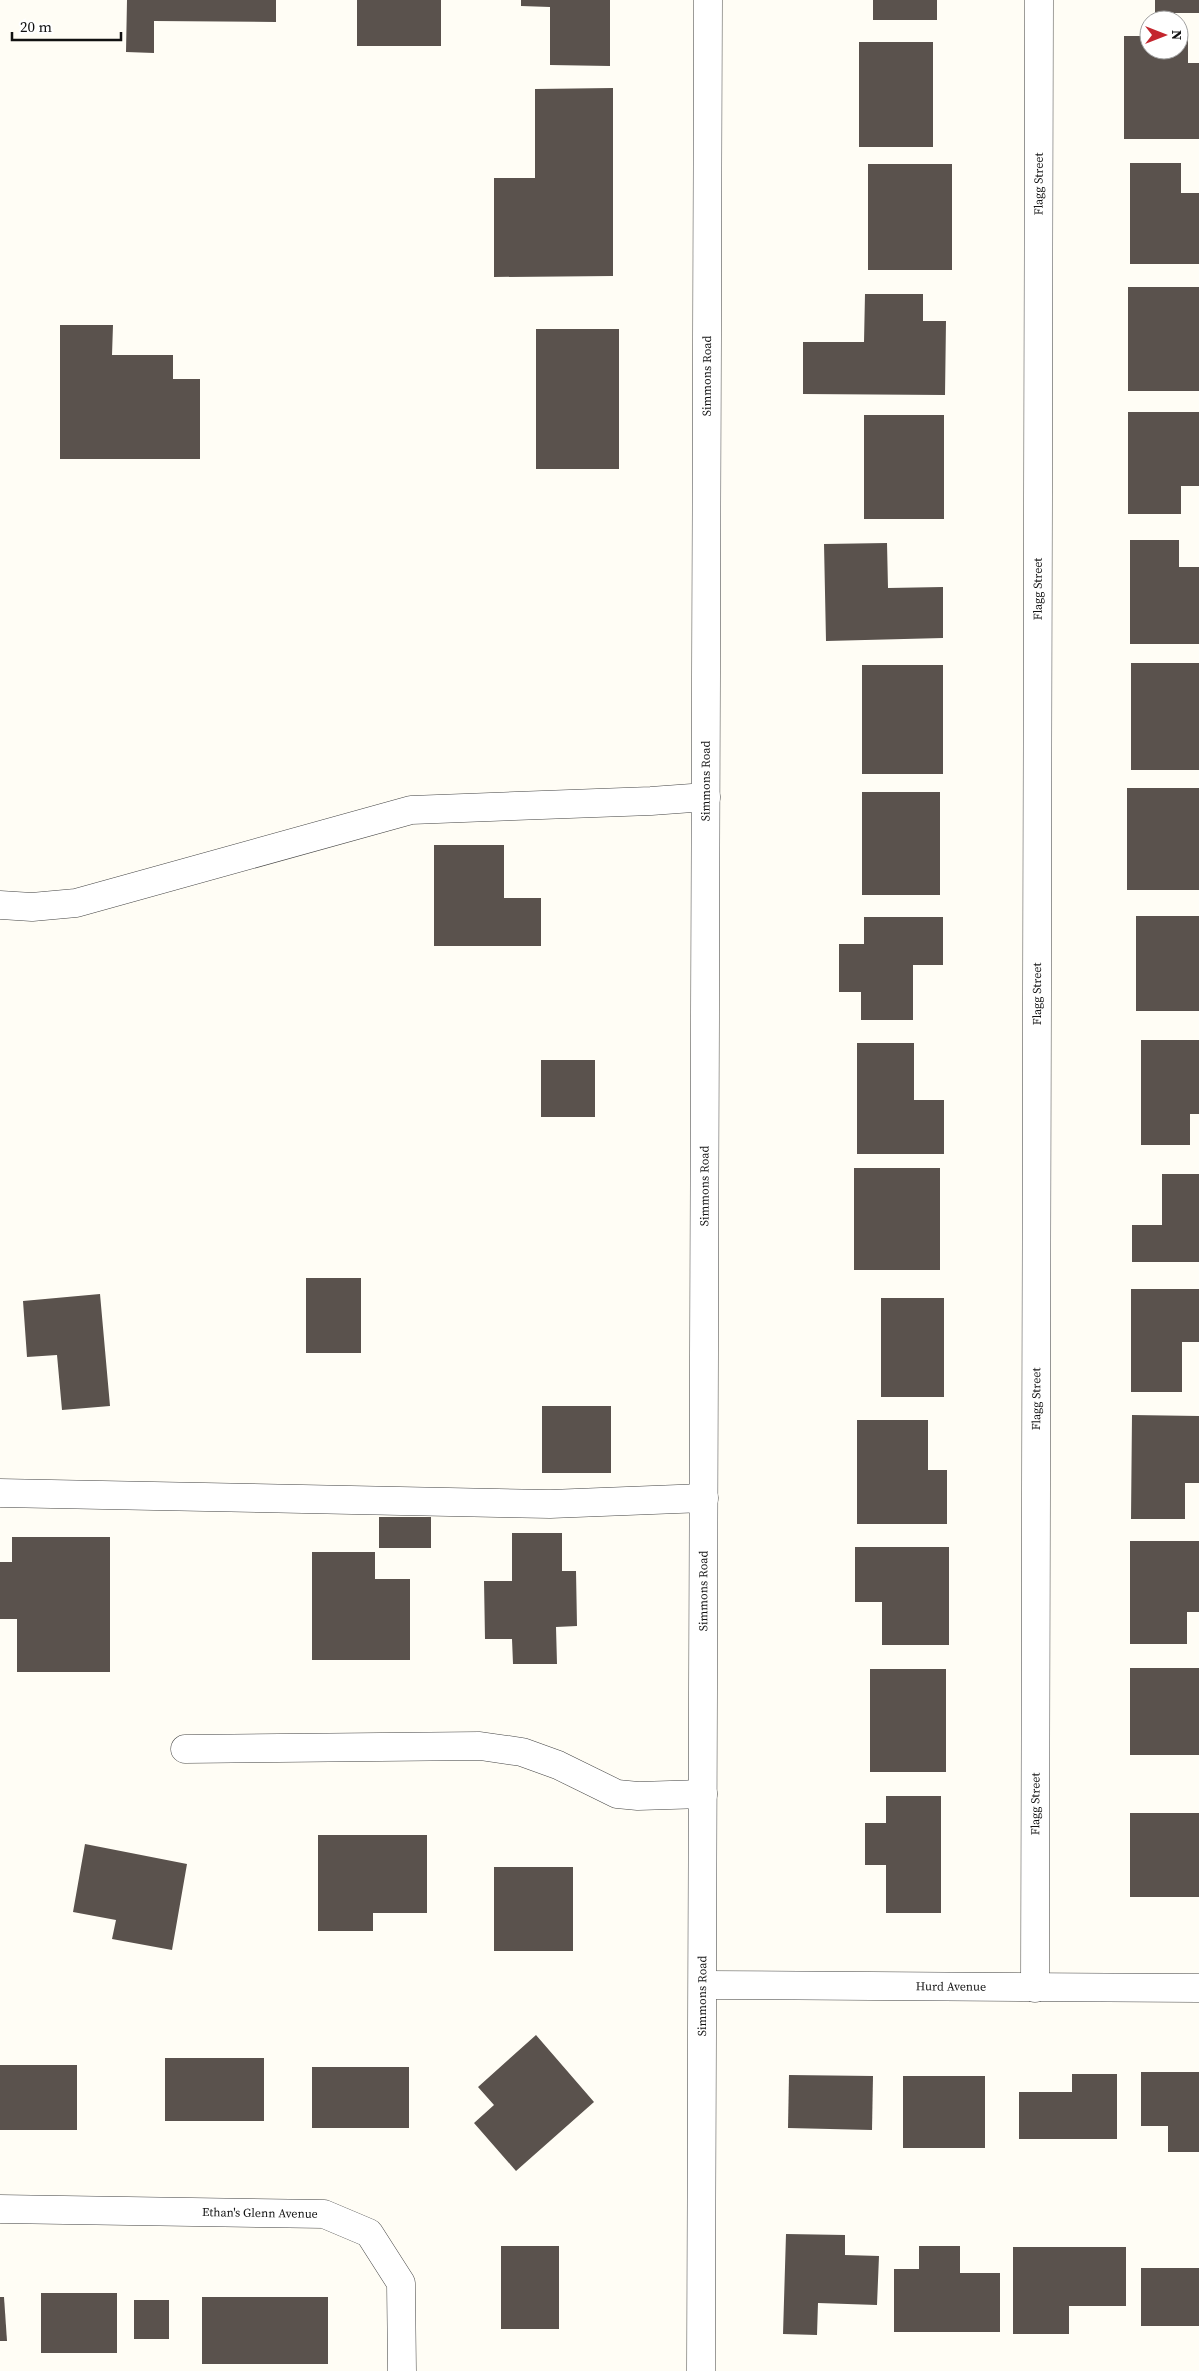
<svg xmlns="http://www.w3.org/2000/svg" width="1199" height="2371" viewBox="0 0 1199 2371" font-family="'Source Serif 4',serif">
<rect width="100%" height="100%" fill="#fffdf5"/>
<!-- building -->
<g fill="#5a524d">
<path d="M127 0H276V22L154 21V53L126 52Z"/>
<rect x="357" y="0" width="84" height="46"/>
<path d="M521 0H610V66L550 65V7L521 6Z"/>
<rect x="873" y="0" width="64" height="20"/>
<rect x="1155" y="0" width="44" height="13"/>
<path d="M1124 36H1149V50H1179V36H1188V63H1199V139H1124Z"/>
<rect x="859" y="42" width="74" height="105"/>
<path d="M613 88V276L494 277V178H535V89Z"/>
<path d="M1130 163H1181V193H1199V264H1130Z"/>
<rect x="868" y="164" width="84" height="106"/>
<rect x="1128" y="287" width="71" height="104"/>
<path d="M865 294H923V321H946L945 395 803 394V342H864Z"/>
<path d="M60 325H113L112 355H173V379H200V459H60Z"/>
<rect x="536" y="329" width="83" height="140"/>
<path d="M1128 412H1199V486H1181V514H1128Z"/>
<rect x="864" y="415" width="80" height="104"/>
<path d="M1130 540H1179V567H1199V644H1130Z"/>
<path d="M887 543 888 588 943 587V638L826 641 824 544Z"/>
<rect x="1131" y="663" width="68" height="107"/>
<rect x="862" y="665" width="81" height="109"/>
<rect x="1127" y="788" width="72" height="102"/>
<rect x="862" y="792" width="78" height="103"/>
<path d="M434 845H504V898H541V946H434Z"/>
<rect x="1136" y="916" width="63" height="95"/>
<path d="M864 917H943V965H913V1020H861V992H839V944H864Z"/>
<path d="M1141 1040H1199V1114H1190V1145H1141Z"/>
<path d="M857 1043H914V1100H944V1154H857Z"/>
<rect x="541" y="1060" width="54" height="57"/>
<rect x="854" y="1168" width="86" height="102"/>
<path d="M1162 1174H1199V1262H1132V1225H1162Z"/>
<rect x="306" y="1278" width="55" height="75"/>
<path d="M1131 1289H1199V1342H1182V1392H1131Z"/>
<path d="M100 1294 110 1406 62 1410 57 1355 27 1357 23 1301Z"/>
<rect x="881" y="1298" width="63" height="99"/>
<rect x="542" y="1406" width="69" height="67"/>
<path d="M1132 1415 1199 1416V1483H1185V1519H1131Z"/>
<path d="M857 1420H928V1470H947V1524H857Z"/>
<rect x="379" y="1517" width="52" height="31"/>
<path d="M512 1533H562V1571H576L577 1626 556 1627 557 1664H513L512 1639H485L484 1581H512Z"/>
<path d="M12 1537H110V1672H17V1619H0V1562H12Z"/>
<path d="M1130 1541H1199V1612H1187V1644H1130Z"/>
<path d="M855 1547H949V1645H882V1602H855Z"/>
<path d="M312 1552H375V1579H410V1660H312Z"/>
<rect x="1130" y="1668" width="69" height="87"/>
<rect x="870" y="1669" width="76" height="103"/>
<path d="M886 1796H941V1913H886V1865H865V1823H886Z"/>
<rect x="1130" y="1813" width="69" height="84"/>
<path d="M318 1835H427V1913H373V1931H318Z"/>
<path d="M85 1844 187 1864 172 1950 112 1939 116 1920 73 1912Z"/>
<rect x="494" y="1867" width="79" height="84"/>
<path d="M536 2035 594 2102 516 2171 474 2123 494 2105 478 2087Z"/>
<rect x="165" y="2058" width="99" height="63"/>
<rect x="0" y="2065" width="77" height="65"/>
<rect x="312" y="2067" width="97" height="61"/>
<path d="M1141 2072H1199V2152H1168V2126H1141Z"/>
<path d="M1072 2074H1117V2139H1019V2092H1072Z"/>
<path d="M789 2075 873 2076 872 2130 788 2128Z"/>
<rect x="903" y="2076" width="82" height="72"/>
<path d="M786 2234 845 2235V2255L879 2256 877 2305 818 2303 817 2335 783 2334Z"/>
<rect x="501" y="2246" width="58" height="83"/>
<path d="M919 2246H960V2273H1000V2332H894V2269H919Z"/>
<path d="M1013 2247H1126V2306H1069V2334H1013Z"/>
<rect x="1141" y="2268" width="58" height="58"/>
<rect x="41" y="2293" width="76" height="60"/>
<path d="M0 2297H4L7 2341H0Z"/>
<rect x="202" y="2297" width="126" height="67"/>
<rect x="134" y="2300" width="35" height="39"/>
</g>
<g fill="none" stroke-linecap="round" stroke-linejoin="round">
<defs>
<g id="minor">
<path d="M0 905 32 907 76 903 411 810 651 801 706 797"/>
<path d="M0 1493 550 1504 704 1498"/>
<path d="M185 1749 480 1746 522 1752 558 1765 617 1794 638 1796 703 1794"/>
<path id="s1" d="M703 1985 1199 1988"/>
<path id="s2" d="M1035 1988 1039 0"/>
<path id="s3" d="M0 2209 324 2214 369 2233 401 2283 402 2371"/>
<path id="s4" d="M701 2371 708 0"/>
</g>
</defs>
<!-- minor casing -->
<use href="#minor" stroke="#444" stroke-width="29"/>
<!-- minor -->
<use href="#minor" stroke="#fff" stroke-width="28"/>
</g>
<g text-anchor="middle" stroke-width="5" stroke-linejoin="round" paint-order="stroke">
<!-- street labels -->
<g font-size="12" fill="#111" stroke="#fff">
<text dy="4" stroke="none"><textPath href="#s2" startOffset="1804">Flagg Street</textPath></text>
<text dy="4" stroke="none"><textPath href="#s4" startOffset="1995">Simmons Road</textPath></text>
<text dy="4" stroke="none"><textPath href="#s2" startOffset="1399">Flagg Street</textPath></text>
<text dy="4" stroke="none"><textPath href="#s4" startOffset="1590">Simmons Road</textPath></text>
<text dy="4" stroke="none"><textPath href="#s2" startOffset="994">Flagg Street</textPath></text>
<text dy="4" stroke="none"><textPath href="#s4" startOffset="1185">Simmons Road</textPath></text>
<text dy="4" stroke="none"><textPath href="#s2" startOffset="589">Flagg Street</textPath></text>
<text dy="4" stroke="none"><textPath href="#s4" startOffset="780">Simmons Road</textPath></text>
<text dy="4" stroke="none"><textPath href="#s2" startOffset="184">Flagg Street</textPath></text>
<text dy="4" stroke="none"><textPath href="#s1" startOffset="248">Hurd Avenue</textPath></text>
<text dy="4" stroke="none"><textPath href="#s4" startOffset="375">Simmons Road</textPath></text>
<text dy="4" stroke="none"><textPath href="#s3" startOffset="260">Ethan's Glenn Avenue</textPath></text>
</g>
</g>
<!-- north arrow -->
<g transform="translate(1164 35) rotate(90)"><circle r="24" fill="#ffffff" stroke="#a0a0a0"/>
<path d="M0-4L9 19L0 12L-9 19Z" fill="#c4262e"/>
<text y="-8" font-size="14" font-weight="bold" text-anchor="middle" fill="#111111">N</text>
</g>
<!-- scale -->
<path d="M12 32v8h109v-8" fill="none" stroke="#111111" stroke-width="2.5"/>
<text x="20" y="32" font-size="15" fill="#111111" stroke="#ffffff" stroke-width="4" paint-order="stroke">20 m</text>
</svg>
